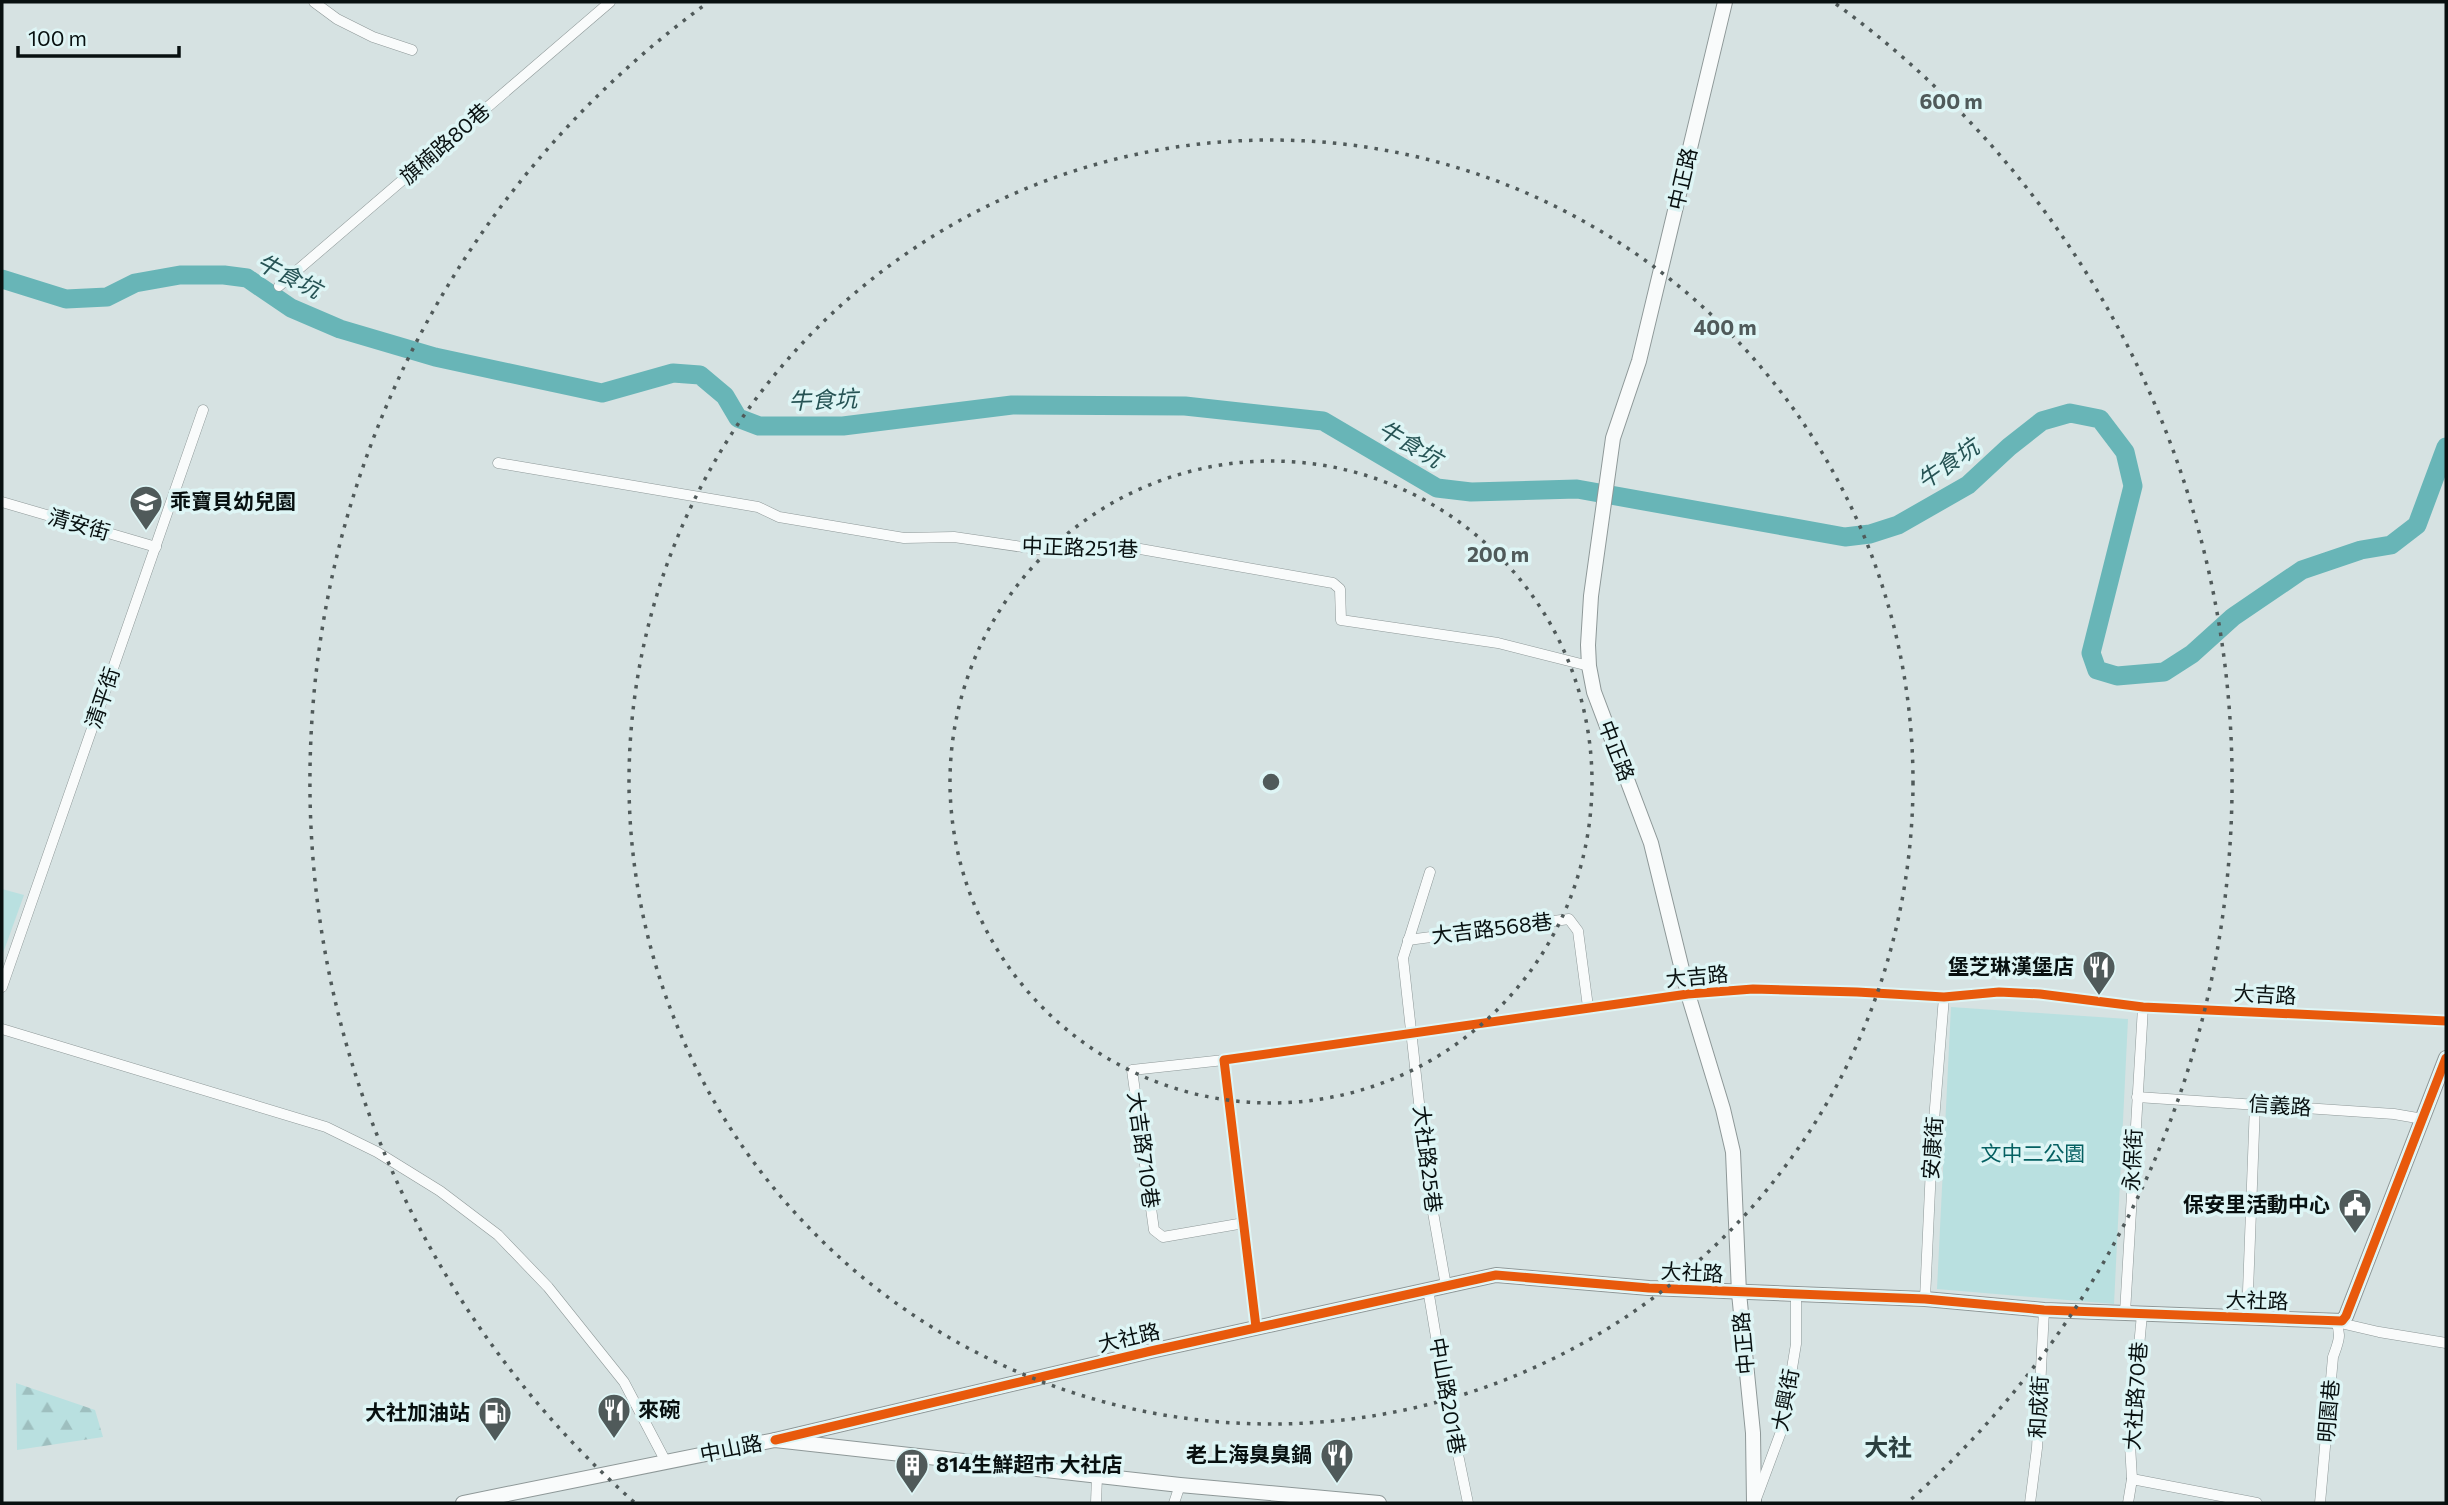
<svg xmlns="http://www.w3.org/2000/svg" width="2448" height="1505" viewBox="0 0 2448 1505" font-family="Commissioner,'Noto Sans TC',sans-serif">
<defs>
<pattern id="forest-firs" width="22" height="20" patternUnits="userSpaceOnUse" patternTransform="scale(1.75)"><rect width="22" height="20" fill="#b9e0e0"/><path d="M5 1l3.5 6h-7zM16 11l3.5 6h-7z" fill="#9ebfbf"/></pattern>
</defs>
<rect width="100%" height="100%" fill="#d6e2e2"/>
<!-- forest -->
<path fill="url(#forest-firs)" d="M16 1383 95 1410 103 1437 17 1450Z"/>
<!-- park -->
<g fill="#b9e0e0">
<path d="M2 889 24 895 2 956Z"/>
<path d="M1951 1007 2128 1019 2114 1304 1937 1289Z"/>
</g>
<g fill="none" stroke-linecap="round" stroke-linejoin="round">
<!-- river -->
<path stroke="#68b5b7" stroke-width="19" d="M2 279 66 299 107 297 135 283 180 275H224L247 278 291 308 340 329 435 357 602 393 673 373 700 375 725 396 738 418 759 426H843L1012 405 1185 406 1323 421 1437 488 1471 492 1577 489 1845 537 1870 534 1898 525 1968 485 2009 447 2042 421 2070 413 2100 419 2125 452 2133 486 2091 653 2097 670 2117 676 2164 672 2192 654 2233 617 2302 570 2361 550 2391 545 2417 525 2446 447"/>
<defs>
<g id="street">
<path d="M314 2 337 19 373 37 412 50"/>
<path d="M279 286 610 2"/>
<path d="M498 463 758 507 779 517 904 538 954 537 1057 552 1129 547 1333 583 1340 589 1341 620 1498 643 1589 666"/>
<path d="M2 502 156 547"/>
<path d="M1430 872 1403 958 1428 1184 1446 1286"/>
<path d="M1408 940 1569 919 1578 931 1588 1007"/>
<path d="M2 987 203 410"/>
<path d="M2 1029 326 1127 377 1152 440 1191 498 1235 548 1287 624 1382 666 1462"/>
<path d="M1224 1060 1132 1070 1154 1230 1163 1237 1244 1223"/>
<path d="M2137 1097 2394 1114 2423 1119"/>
<path d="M1428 1289 1445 1391 1468 1503"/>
<path d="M1925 1299 1932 1145 1944 997"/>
<path d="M2125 1313 2143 1007"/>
<path d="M2247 1318 2255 1104"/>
<path d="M2336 1322 2379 1332 2446 1343"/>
<path d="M1256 1327 1224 1060 1688 994 1753 989 1857 992 1944 997 1999 992 2040 994 2143 1007 2446 1021"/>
<path d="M2132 1479 2257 1503"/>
<path d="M1756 1499 1782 1429 1796 1344V1294"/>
<path d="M1096 1503 1097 1476"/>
<path d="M1174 1503 1180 1485"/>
<path d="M2030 1503 2037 1448 2044 1310"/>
<path d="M2128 1503 2132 1479 2130 1445 2142 1314"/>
<path d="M2320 1503 2333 1357C2338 1343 2342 1335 2336 1322"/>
</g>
<g id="secondary">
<path d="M1725 2 1639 361 1613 438 1591 596 1588 645 1589 666 1594 692 1651 843 1688 994 1723 1109 1733 1152 1739 1293 1753 1433 1754 1503"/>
<path d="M775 1440 1151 1351 1496 1275 1649 1288 1925 1299 2044 1310 2342 1321 2346 1316 2446 1058"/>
<path d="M463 1503 775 1440 1180 1485 1379 1503"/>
</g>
</defs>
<!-- street casing -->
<use href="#street" stroke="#8e9898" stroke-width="11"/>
<!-- secondary casing -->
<use href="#secondary" stroke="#8e9898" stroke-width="16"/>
<!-- street -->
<use href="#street" stroke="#f9fbfb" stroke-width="10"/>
<!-- secondary -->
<use href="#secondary" stroke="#f9fbfb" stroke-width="14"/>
<defs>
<g id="cycleway">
<path d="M1256 1327 1224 1060 1688 994 1753 989 1857 992 1944 997 1999 992 2040 994 2143 1007 2446 1021"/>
<path d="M775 1440 1151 1351 1496 1275 1649 1288 1925 1299 2044 1310 2342 1321 2346 1316 2446 1058"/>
</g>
</defs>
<!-- cycleway casing -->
<use href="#cycleway" stroke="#def5f5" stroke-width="13"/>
<!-- cycleway -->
<use href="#cycleway" stroke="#e8590c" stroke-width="9"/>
</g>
<!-- distance rings -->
<g fill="none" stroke="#505a5a" stroke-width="3.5" stroke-dasharray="3.5 7">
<circle cx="1271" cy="782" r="321"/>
<circle cx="1271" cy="782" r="642"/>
<path d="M634 1502A962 962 0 0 1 706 4M1836 4A962 962 0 0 1 1908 1502"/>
</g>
<!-- icons -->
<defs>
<symbol id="school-pin" viewBox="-11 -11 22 30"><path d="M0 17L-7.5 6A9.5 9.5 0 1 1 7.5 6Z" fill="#505a5a" stroke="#def5f5"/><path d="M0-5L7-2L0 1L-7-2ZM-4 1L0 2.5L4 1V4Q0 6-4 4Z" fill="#fff"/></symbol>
<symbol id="restaurant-pin" viewBox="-11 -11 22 30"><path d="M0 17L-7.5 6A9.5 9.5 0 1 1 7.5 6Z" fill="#505a5a" stroke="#def5f5"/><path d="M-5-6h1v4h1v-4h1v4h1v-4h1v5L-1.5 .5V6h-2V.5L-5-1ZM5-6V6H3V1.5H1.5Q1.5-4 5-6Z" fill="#fff"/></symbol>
<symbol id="civic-pin" viewBox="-11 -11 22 30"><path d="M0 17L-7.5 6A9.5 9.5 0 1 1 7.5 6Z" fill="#505a5a" stroke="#def5f5"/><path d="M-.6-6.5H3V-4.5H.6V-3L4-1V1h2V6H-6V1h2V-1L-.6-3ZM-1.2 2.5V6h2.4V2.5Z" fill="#fff"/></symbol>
<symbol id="fuel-pin" viewBox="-11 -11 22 30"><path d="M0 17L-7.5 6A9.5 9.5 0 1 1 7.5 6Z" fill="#505a5a" stroke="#def5f5"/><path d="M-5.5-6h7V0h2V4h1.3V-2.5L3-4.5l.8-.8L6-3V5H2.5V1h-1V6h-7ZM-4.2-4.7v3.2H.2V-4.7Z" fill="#fff"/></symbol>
<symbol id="building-pin" viewBox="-11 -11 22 30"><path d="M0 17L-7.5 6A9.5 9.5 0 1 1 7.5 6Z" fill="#505a5a" stroke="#def5f5"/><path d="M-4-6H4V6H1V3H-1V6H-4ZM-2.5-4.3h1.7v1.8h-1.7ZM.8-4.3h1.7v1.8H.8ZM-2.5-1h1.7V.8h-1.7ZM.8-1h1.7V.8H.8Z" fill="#fff"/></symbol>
</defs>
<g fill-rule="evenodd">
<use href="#school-pin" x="127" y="483" width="38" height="52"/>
<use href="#restaurant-pin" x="2080" y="948" width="38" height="52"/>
<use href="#civic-pin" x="2336" y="1186" width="38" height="52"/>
<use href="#restaurant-pin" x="595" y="1391" width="38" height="52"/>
<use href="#fuel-pin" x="476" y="1394" width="38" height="52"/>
<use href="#restaurant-pin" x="1318" y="1436" width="38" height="52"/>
<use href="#building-pin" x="893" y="1446" width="38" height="52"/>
</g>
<g text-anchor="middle" stroke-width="7" stroke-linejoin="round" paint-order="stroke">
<!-- street labels -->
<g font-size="21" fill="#081010" stroke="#def5f5">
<text transform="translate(445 144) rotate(-41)" y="7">旗楠路80巷</text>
<text transform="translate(1683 179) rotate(-77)" y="7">中正路</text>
<text transform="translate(79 525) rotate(16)" y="7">清安街</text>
<text transform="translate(1080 548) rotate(2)" y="7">中正路251巷</text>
<text transform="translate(103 698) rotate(-71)" y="7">清平街</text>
<text transform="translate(1616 751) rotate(69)" y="7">中正路</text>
<text transform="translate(1492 929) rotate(-7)" y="7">大吉路568巷</text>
<text transform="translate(1697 977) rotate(-5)" y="7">大吉路</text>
<text transform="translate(2265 995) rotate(3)" y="7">大吉路</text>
<text transform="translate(2280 1106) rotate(4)" y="7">信義路</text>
<text transform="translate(1933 1148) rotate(-86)" y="7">安康街</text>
<text transform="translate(1143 1150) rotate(82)" y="7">大吉路710巷</text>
<text transform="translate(1427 1159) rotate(83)" y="7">大社路25巷</text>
<text transform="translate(2133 1160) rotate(-87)" y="7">永保街</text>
<text transform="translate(1692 1273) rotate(3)" y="7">大社路</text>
<text transform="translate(2257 1301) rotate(2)" y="7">大社路</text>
<text transform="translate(1129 1338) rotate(-13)" y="7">大社路</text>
<text transform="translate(1744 1343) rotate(-95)" y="7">中正路</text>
<text transform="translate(1447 1396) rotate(80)" y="7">中山路201巷</text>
<text transform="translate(2136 1396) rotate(-86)" y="7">大社路70巷</text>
<text transform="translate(1786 1400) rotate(-79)" y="7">大興街</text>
<text transform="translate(2039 1407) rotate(-87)" y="7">和成街</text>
<text transform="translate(2329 1411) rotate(-85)" y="7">明園巷</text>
<text transform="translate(731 1449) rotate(-11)" y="7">中山路</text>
</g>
<!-- poi labels -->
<g font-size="21" font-weight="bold" fill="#081010" stroke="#def5f5" text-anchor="end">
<text x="170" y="509" text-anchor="start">乖寶貝幼兒園</text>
<text x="2074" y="974">堡芝琳漢堡店</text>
<text x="2330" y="1212">保安里活動中心</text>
<text x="638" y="1417" text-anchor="start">來碗</text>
<text x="470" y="1420">大社加油站</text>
<text x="1312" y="1462">老上海臭臭鍋</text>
<text x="936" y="1472" text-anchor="start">814生鮮超市 大社店</text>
</g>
<!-- park labels -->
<g font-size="21" fill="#056062" stroke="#def5f5">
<text x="2033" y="1161">文中二公園</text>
</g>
<!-- water labels -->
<g font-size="23" font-style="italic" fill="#265354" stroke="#def5f5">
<text transform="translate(289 276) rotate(27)" y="8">牛食坑</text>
<text transform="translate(823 400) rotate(-2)" y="8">牛食坑</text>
<text transform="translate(1410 444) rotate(30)" y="8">牛食坑</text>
<text transform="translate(1948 464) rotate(-35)" y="8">牛食坑</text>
</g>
<!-- quarter labels -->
<g font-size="24" font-weight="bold" fill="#2c3f3f" stroke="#def5f5">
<text x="1888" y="1456">大社</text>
</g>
</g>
<circle cx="1271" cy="782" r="10" fill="#505a5a" stroke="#def5f5" stroke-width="3.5"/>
<g font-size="21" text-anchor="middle" font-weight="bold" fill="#505a5a" stroke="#def5f5" stroke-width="7" stroke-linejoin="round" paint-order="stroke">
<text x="1951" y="109">600 m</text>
<text x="1725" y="335">400 m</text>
<text x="1498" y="562">200 m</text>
</g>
<!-- border -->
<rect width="2448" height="1505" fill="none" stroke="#081010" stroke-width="7"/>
<!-- scale -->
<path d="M18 46v10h161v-10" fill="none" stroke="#081010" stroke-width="3.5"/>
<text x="28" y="46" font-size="21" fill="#081010" stroke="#def5f5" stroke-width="5" paint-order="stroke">100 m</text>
</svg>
